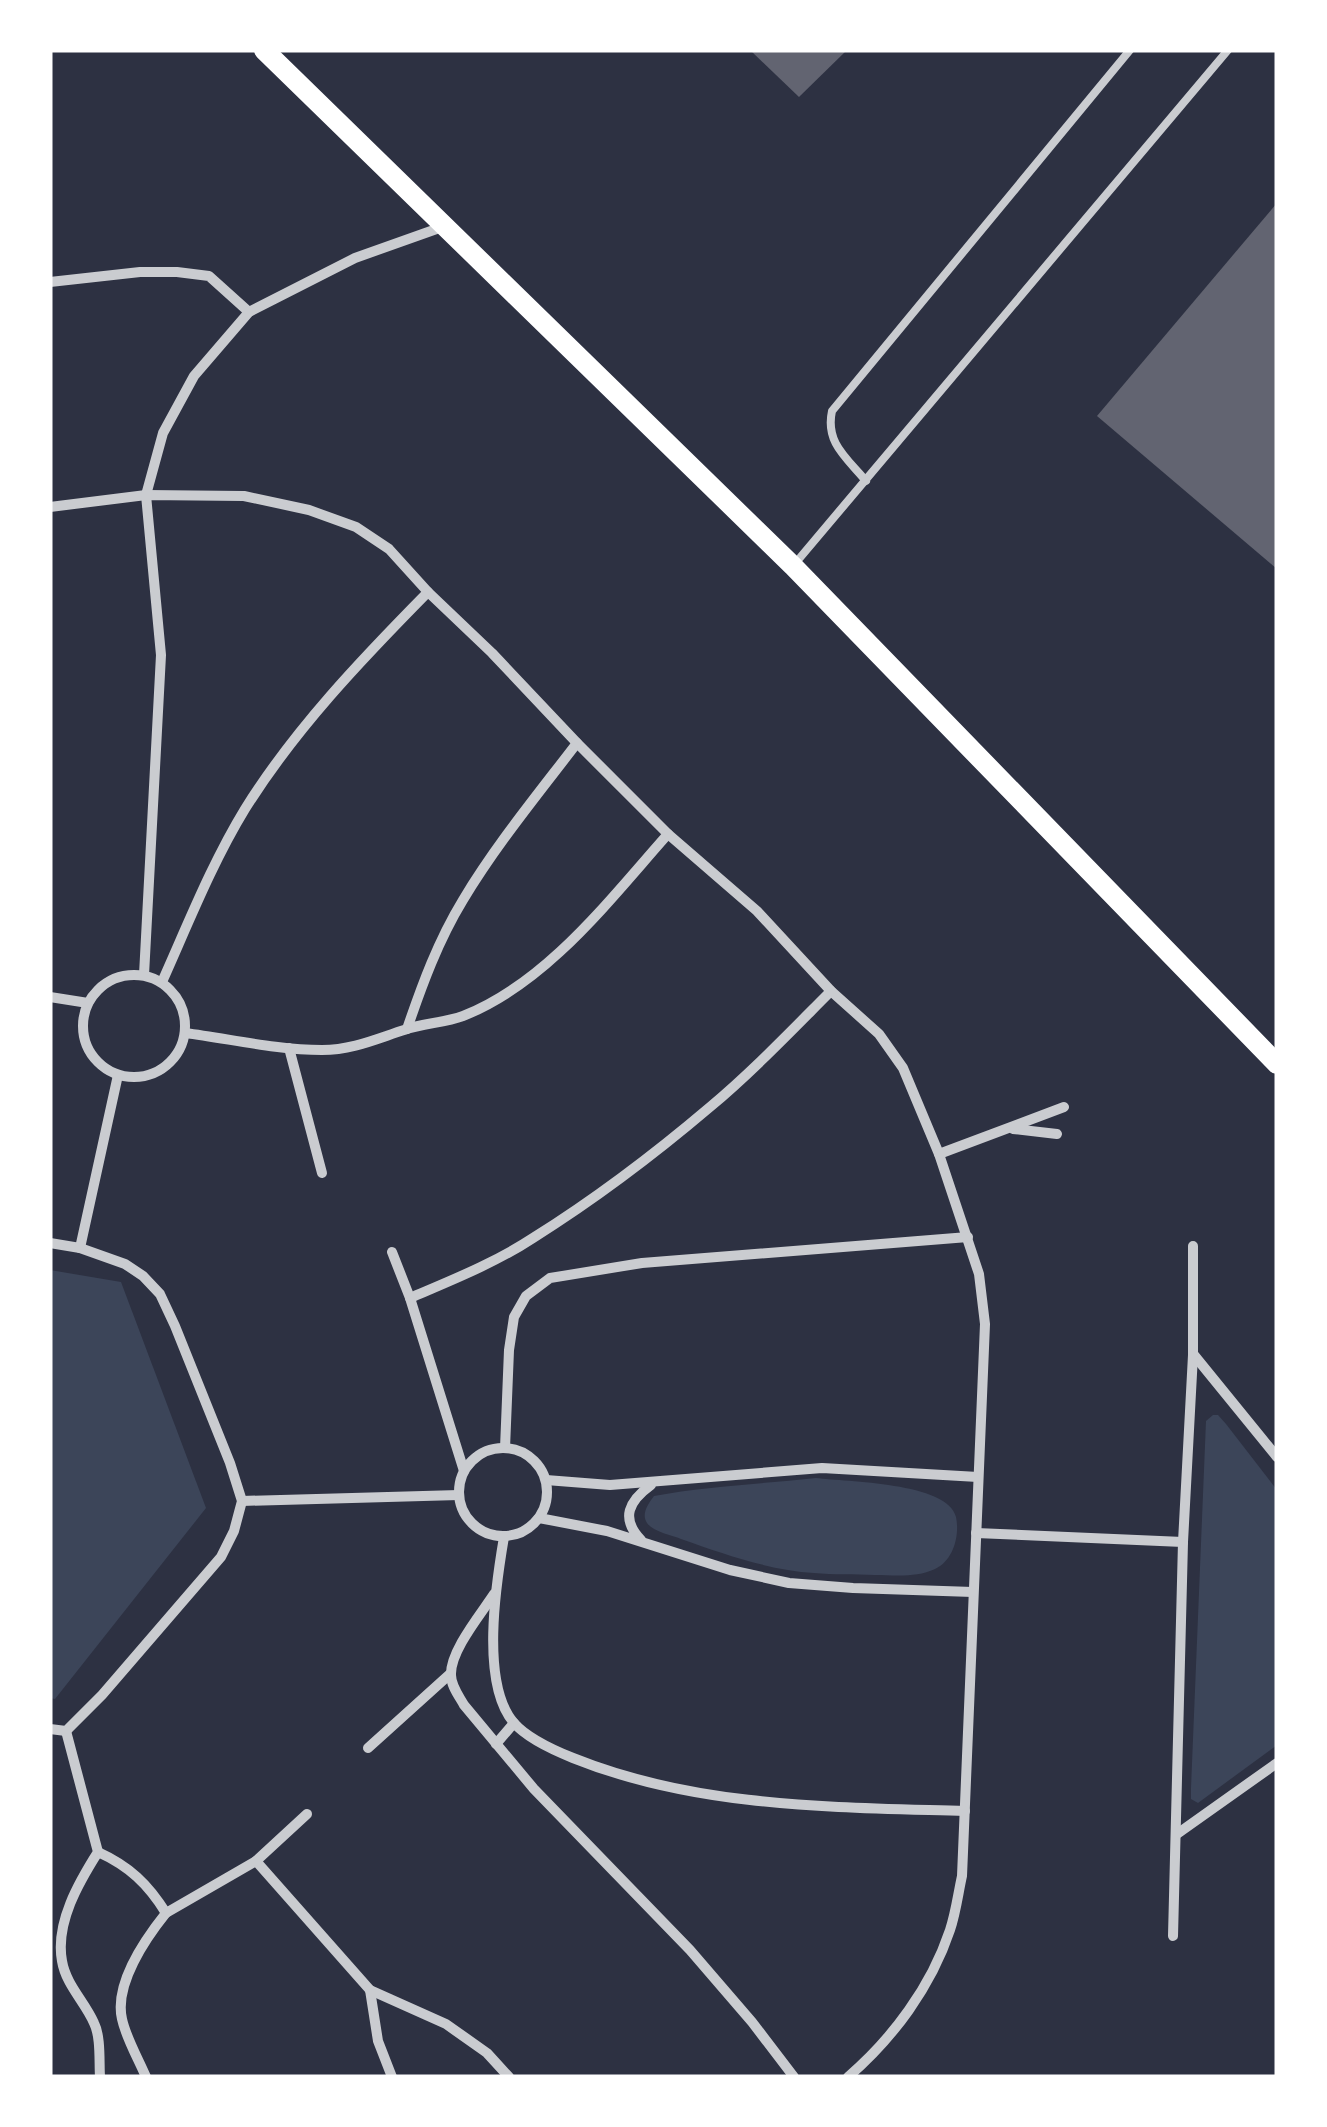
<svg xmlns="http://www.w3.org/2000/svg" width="1327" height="2127" viewBox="0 0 1327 2127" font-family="'IBM Plex Serif',serif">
<rect width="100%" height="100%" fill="#2d3142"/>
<!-- green -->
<g fill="#3c4559">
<path d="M50 1270 121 1282 206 1508 55 1699 50 1698Z"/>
<path d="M1213 1415H1218L1226 1424 1277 1490V1745L1198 1803 1191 1799V1788L1206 1421Z"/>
<path d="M816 1478C846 1482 948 1482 956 1517 960 1536 953 1561 935 1569 916 1578 894 1575 875 1575 854 1574 834 1575 814 1573 768 1570 724 1554 681 1539 672 1535 653 1532 647 1523 641 1514 648 1504 654 1496 707 1486 762 1484 816 1478Z"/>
</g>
<!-- building -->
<g fill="#626471">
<path d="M750 50H847L799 97Z"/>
<path d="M1277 203V569L1097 416Z"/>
</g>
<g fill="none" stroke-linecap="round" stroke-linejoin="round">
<!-- service -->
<g stroke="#caccd0" stroke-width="8">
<path d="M866 481C847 458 825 443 832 411L1130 50"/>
<path d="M793 566 1228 50"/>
</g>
<!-- minor -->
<g stroke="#caccd0" stroke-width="10">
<path d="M50 282 140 272H177L209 276 249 312"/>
<path d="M50 507 146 495 244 496 309 510 356 527 389 549 428 592 492 653 577 743 668 834 757 911 831 991 879 1034 903 1068 939 1154 979 1274 985 1324 962 1876C958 1894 956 1912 950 1930 931 1987 893 2038 848 2077"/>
<circle cx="134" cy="1026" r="51"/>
<path d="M144 975 161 655 146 495 163 433 194 376 249 312 355 258 445 226"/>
<path d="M162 982C188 924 212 863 245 809 295 729 361 660 428 592"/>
<path d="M50 997 88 1003"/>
<path d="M407 1029C422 985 438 941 463 900 496 845 538 794 577 743"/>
<path d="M185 1033C231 1039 277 1050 322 1050 352 1050 376 1039 404 1030 423 1023 444 1023 463 1016 547 983 610 899 668 834"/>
<path d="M289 1048 322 1173"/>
<path d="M1013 1129 1057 1134"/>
<path d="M939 1154 1064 1107"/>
<path d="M50 1243 80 1248 125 1264 143 1276 160 1294 175 1326 230 1463 242 1501 234 1531 221 1557 102 1695 66 1731 50 1729"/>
<path d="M80 1248 118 1075"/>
<path d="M392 1252 410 1298 464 1471"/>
<path d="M410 1298C452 1280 495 1263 533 1238 592 1201 657 1152 710 1107 753 1071 792 1030 831 991"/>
<path d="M1194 1355 1277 1457"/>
<path d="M505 1448 509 1350 514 1317 526 1296 550 1278 642 1263 968 1237"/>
<circle cx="503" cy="1492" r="44"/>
<path d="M546 1480 610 1485 822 1468 978 1477"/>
<path d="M242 1501 459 1495"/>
<path d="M539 1518 607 1531 730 1570 789 1583 853 1588 973 1592"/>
<path d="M976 1533 1183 1542"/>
<path d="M504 1537C496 1584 480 1684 514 1723 528 1739 553 1750 573 1758 697 1808 833 1807 965 1811"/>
<path d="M641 1540C620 1518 629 1501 651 1485"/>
<path d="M494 1594C481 1614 450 1651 451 1675 451 1686 459 1696 464 1705L534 1789 690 1950 752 2022 794 2077"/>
<path d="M66 1731 98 1852C79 1882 55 1923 62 1961 66 1985 85 2002 94 2023 101 2037 99 2061 100 2077"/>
<path d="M496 1744 514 1723"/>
<path d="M368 1748 450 1674"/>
<path d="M1177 1834 1277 1763"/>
<path d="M98 1852C129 1866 148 1884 166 1913L256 1861 370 1990 446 2024 487 2053 509 2077"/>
<path d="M256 1861 307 1814"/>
<path d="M1173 1936 1183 1542 1193 1355V1246"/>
<path d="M370 1990 378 2041 392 2077"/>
<path d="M146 2077C138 2058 126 2038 122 2019 114 1984 146 1938 166 1913"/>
</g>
<!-- secondary -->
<path stroke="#fff" stroke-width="20" d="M264 50 793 566 1277 1064"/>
</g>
<!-- border -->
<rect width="1327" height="2127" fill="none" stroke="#ffffff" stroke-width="105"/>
</svg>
